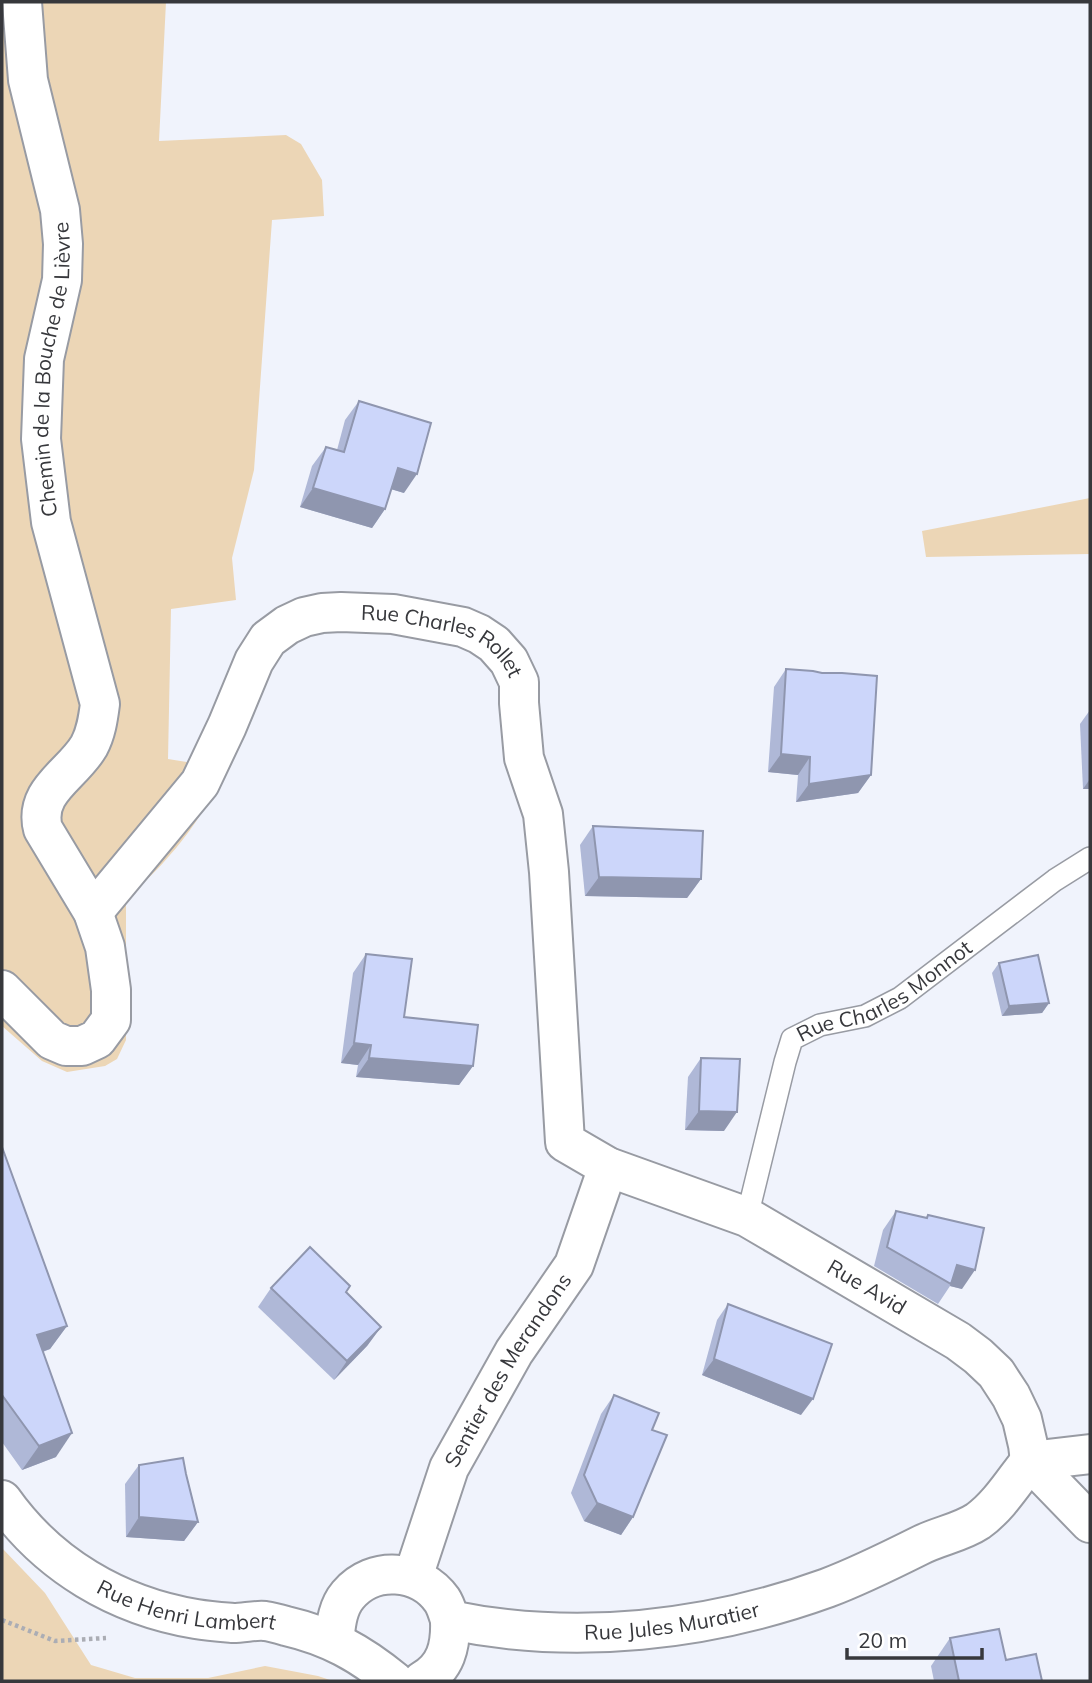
<svg xmlns="http://www.w3.org/2000/svg" width="1092" height="1683" viewBox="0 0 1092 1683" font-family="Mulish,sans-serif">
<rect width="100%" height="100%" fill="#f0f3fc"/>
<!-- green -->
<g fill="#ecd6b6">
<path d="M2 2H166L159 141 286 135 301 144 322 180 324 216 272 220 254 470 232 558 236 600 171 609 168 759 224 768C205 819 166 864 126 899V1040L117 1059 105 1066 67 1072 42 1061 2 1026Z"/>
<path d="M1090 498V554L926 557 922 531Z"/>
<path d="M2 1548 45 1593 91 1665 135 1678H208L265 1666 318 1676 333 1681H2Z"/>
</g>
<g fill="none" stroke-linecap="round" stroke-linejoin="round">
<defs>
<g id="service">
<path id="s1" d="M747 1217 785 1062 792 1039 820 1025 865 1016 900 998 1055 880 1090 858"/>
</g>
<g id="minor">
<path id="s2" d="M93 912 200 783 227 726 254 661 268 639 287 625 304 617 322 613 341 612 393 614 463 627 479 634 494 644 509 661 519 682V703L524 758 543 814 549 872 565 1142 608 1167 747 1217 958 1341 978 1356 996 1373 1011 1396 1022 1419 1028 1445 1030 1461 1090 1523"/>
<path id="s3" d="M2 990 52 1040 66 1046H82L97 1039 111 1020V990L105 947 93 912 43 829C33 791 72 775 89 746 96 733 98 719 100 704L51 522 41 439 44 359 62 280 63 244 60 210 28 80 22 2"/>
<path d="M1030 1461 1090 1454"/>
<path id="s4" d="M2 1500C48 1565 117 1606 196 1619 208 1621 221 1622 233 1623 244 1623 255 1620 265 1621 272 1622 279 1624 286 1626 329 1636 360 1653 394 1681"/>
<path id="s5" d="M413 1577 449 1468 514 1352 574 1265 608 1167"/>
<path id="s6" d="M334 1641C336 1625 337 1608 348 1595 373 1565 420 1569 442 1600 446 1606 448 1614 450 1620 575 1646 708 1631 827 1588 859 1576 889 1561 919 1546 938 1536 960 1533 978 1521 999 1506 1014 1481 1030 1461"/>
<path d="M422 1681C446 1668 451 1646 450 1620"/>
</g>
</defs>
<!-- service casing -->
<use href="#service" stroke="#989ba3" stroke-width="24"/>
<!-- minor casing -->
<use href="#minor" stroke="#989ba3" stroke-width="42"/>
<!-- path -->
<path stroke="#abadb4" stroke-width="4.5" stroke-dasharray="3.5 3.5" stroke-linecap="butt" d="M2 1620 55 1641 106 1638"/>
<!-- service -->
<use href="#service" stroke="#fff" stroke-width="21"/>
<!-- minor -->
<use href="#minor" stroke="#fff" stroke-width="38"/>
</g>
<!-- wall -->
<g fill="#afb8d7">
<path d="M359 401 404 493 391 489 385 509 372 528 300 507 312 466 326 447 337 450 345 420Z"/>
<path d="M786 669 871 775 858 793 796 802 798 775 768 772 774 687Z"/>
<path d="M1090 710V789H1083L1080 724Z"/>
<path d="M593 826 701 879 687 898 585 896 580 845Z"/>
<path d="M366 954 404 1017 473 1066 459 1085 356 1077 358 1065 341 1063 353 973Z"/>
<path d="M999 963 1049 1003 1042 1013 1002 1016 992 973Z"/>
<path d="M701 1058 724 1131 685 1130 688 1077Z"/>
<path d="M2 1147 67 1326 50 1349 43 1352 56 1457 22 1470 2 1442Z"/>
<path d="M896 1211 926 1218 928 1215 962 1289 950 1286 938 1304 874 1266 883 1230Z"/>
<path d="M271 1288 346 1292 381 1327 367 1346 334 1380 258 1307Z"/>
<path d="M728 1304 801 1415 702 1375 717 1320Z"/>
<path d="M614 1395 652 1430 633 1517 621 1535 584 1521 571 1493 601 1414Z"/>
<path d="M139 1465 186 1474 198 1522 184 1541 126 1537 125 1484Z"/>
<path d="M950 1638 1006 1660 1042 1681H934L931 1666Z"/>
</g>
<!-- shaded-wall -->
<g fill="#8f96af">
<path d="M398 468 417 474 404 493 384 487Z"/>
<path d="M313 488 385 509 372 528 300 507Z"/>
<path d="M781 754 810 757 798 775 768 772Z"/>
<path d="M871 775 858 793 796 802 809 784Z"/>
<path d="M1090 779V789H1083Z"/>
<path d="M599 877 701 879 687 898 585 896Z"/>
<path d="M1049 1003 1042 1013 1002 1016 1009 1006Z"/>
<path d="M354 1043 371 1045 358 1065 341 1063Z"/>
<path d="M369 1058 473 1066 459 1085 356 1077Z"/>
<path d="M699 1111 737 1112 724 1131 685 1130Z"/>
<path d="M957 1265 975 1270 962 1289 950 1286Z"/>
<path d="M67 1326 50 1349 20 1359 37 1335Z"/>
<path d="M381 1327 367 1346 334 1380 347 1361Z"/>
<path d="M714 1359 813 1399 801 1415 702 1375Z"/>
<path d="M72 1433 56 1457 22 1470 39 1446Z"/>
<path d="M597 1503 633 1517 621 1535 584 1521Z"/>
<path d="M139 1517 198 1522 184 1541 126 1537Z"/>
</g>
<!-- building -->
<g fill="#ccd6fa" stroke="#8f96af" stroke-width="2">
<path d="M359 401 431 423 417 474 398 468 385 509 313 488 326 447 344 452Z"/>
<path d="M786 669 813 671 822 673H842L877 676 871 775 809 784 810 757 781 754Z"/>
<path d="M593 826 703 831 701 879 599 877Z"/>
<path d="M366 954 412 959 404 1017 478 1025 473 1066 369 1058 371 1045 354 1043Z"/>
<path d="M1038 955 1049 1003 1009 1006 999 963Z"/>
<path d="M701 1058 740 1059 737 1112 699 1111Z"/>
<path d="M2 1147 67 1326 37 1335 72 1433 39 1446 2 1395Z"/>
<path d="M896 1211 927 1218 928 1215 984 1228 975 1270 957 1265 951 1284 887 1247Z"/>
<path d="M310 1247 350 1286 346 1292 381 1327 347 1361 271 1288Z"/>
<path d="M728 1304 832 1344 813 1399 714 1359Z"/>
<path d="M614 1395 659 1413 652 1430 667 1435 633 1517 597 1503 584 1475Z"/>
<path d="M183 1458 186 1474 198 1522 139 1517V1465Z"/>
<path d="M999 1629 1006 1660 1036 1654 1042 1681H959L950 1638Z"/>
</g>
<g text-anchor="middle" stroke-width="7" stroke-linejoin="round" paint-order="stroke">
<!-- street labels -->
<g font-size="21" fill="#37383c" stroke="#fff">
<text dy="7" stroke="none"><textPath href="#s3" startOffset="835">Chemin de la Bouche de Lièvre</textPath></text>
<text dy="7" stroke="none"><textPath href="#s2" startOffset="516">Rue Charles Rollet</textPath></text>
<text dy="7" stroke="none"><textPath href="#s1" startOffset="289">Rue Charles Monnot</textPath></text>
<text dy="7" stroke="none"><textPath href="#s2" startOffset="1412">Rue Avid</textPath></text>
<text dy="7" stroke="none"><textPath href="#s5" startOffset="229">Sentier des Merandons</textPath></text>
<text dy="7" stroke="none"><textPath href="#s4" startOffset="222">Rue Henri Lambert</textPath></text>
<text dy="7" stroke="none"><textPath href="#s6" startOffset="402">Rue Jules Muratier</textPath></text>
</g>
</g>
<!-- border -->
<rect width="1092" height="1683" fill="none" stroke="#37383c" stroke-width="7"/>
<!-- scale -->
<path d="M847 1648v10h135v-10" fill="none" stroke="#37383c" stroke-width="3.5"/>
<text x="858" y="1648" font-size="21" fill="#37383c" stroke="#ffffff" stroke-width="5" paint-order="stroke">20 m</text>
</svg>
